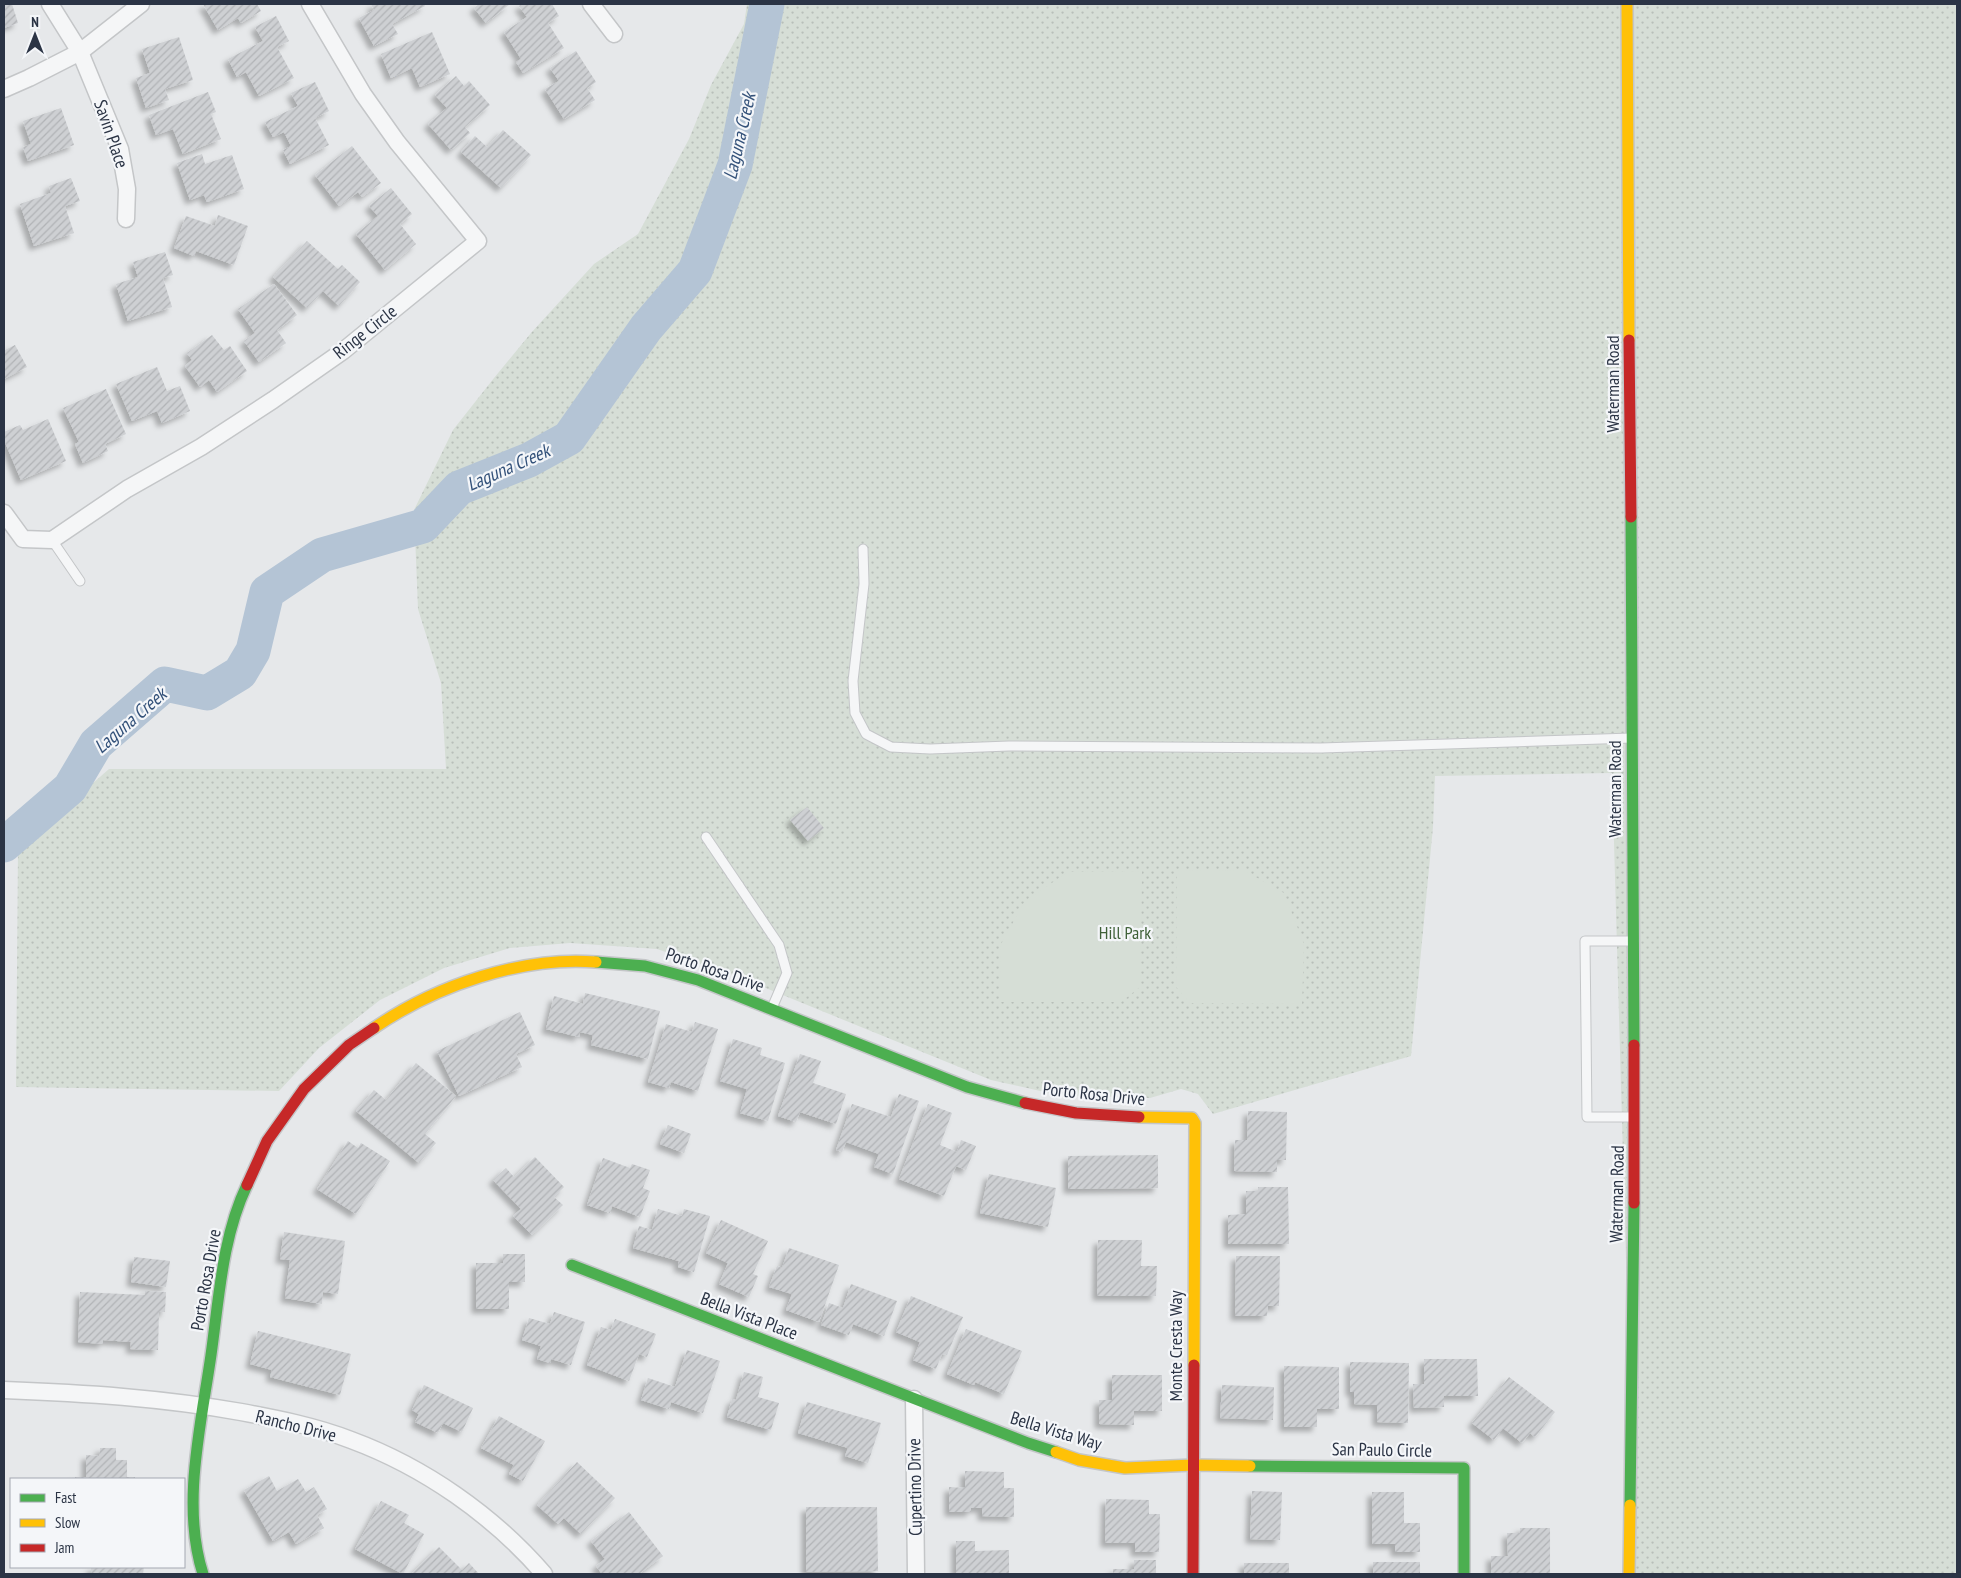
<svg xmlns="http://www.w3.org/2000/svg" width="1961" height="1578" viewBox="0 0 1961 1578" font-family="'PT Sans Narrow',sans-serif">
<defs>
<pattern id="green-dots" width="8" height="8" patternUnits="userSpaceOnUse" patternTransform="scale(1.25)"><rect width="8" height="8" fill="#d6ded6"/><path d="M2 2h.1M6 6h.1" fill="none" stroke="#b8bfb9" stroke-width="1.8" stroke-linecap="round"/></pattern>
<pattern id="building-hatch" width="6" height="6" patternUnits="userSpaceOnUse" patternTransform="scale(1.25)"><rect width="6" height="6" fill="#ced0d3"/><path d="M-1 1l2-2M0 6l6-6M5 7l2-2" fill="none" stroke="#b1b3b6"/></pattern>
<filter id="shadow"><feDropShadow dx="-4.5" dy="4.5" stdDeviation="2.5" flood-color="#0004"/></filter>
</defs>
<rect width="100%" height="100%" fill="#e6e8ea"/>
<!-- green -->
<path fill="url(#green-dots)" d="M747 4H1957V1574H1635L1612 773 1435 776 1433 827 1411 1056 1213 1114 1198 1094 1181 1089 1150 1098 1058 1095 991 1080 736 976 657 949 570 943 510 948 444 968 380 1000 319 1048 279 1091 16 1087 18 849 109 769H446L441 683 418 609 414 510 453 430 494 378 531 333 594 264 638 234 689 139 711 85 744 24Z"/>
<!-- pitch -->
<g fill="#d6ded6">
<path d="M1243 870 1284 893 1304 944 1302 1004 1190 1003 1176 987 1177 871Z"/>
<path d="M1142 871 1140 987 1121 1002H999L1001 944 1025 901 1068 872Z"/>
</g>
<g fill="none" stroke-linecap="round" stroke-linejoin="round">
<!-- river -->
<path stroke="#b4c4d5" stroke-width="35" d="M4 845 70 788 96 744 165 684 207 693 240 673 253 651 267 592 322 555 423 526 459 488 529 460 569 438 646 328 695 271 735 165 767 4"/>
</g>
<!-- building -->
<g fill="url(#building-hatch)" filter="url(#shadow)">
<path d="M4 4H12L18 23 4 28Z"/>
<path d="M203 4H257L261 11 241 23 238 18 218 30Z"/>
<path d="M371 4H424L425 6 392 24 398 34 374 46 359 18 374 10Z"/>
<path d="M479 4H510L486 23 474 8Z"/>
<path d="M522 4H552L559 16 548 23 564 48 523 73 516 62 521 59 504 32 527 17 519 6Z"/>
<path d="M276 16 289 41 277 47 294 78 259 96 246 72 237 77 228 59 263 41 255 27Z"/>
<path d="M432 32 450 74 420 87 412 68 391 78 381 54Z"/>
<path d="M179 37 193 80 165 89 169 100 146 108 136 78 150 73 142 49Z"/>
<path d="M576 51 596 82 587 88 595 100 564 119 545 89 559 81 550 68Z"/>
<path d="M456 76 464 86 469 81 490 105 465 127 470 133 451 150 428 124 447 108 435 95Z"/>
<path d="M315 82 329 111 315 118 329 145 290 164 283 150 291 146 284 132 273 137 265 122 298 106 291 93Z"/>
<path d="M208 92 216 112 211 114 221 139 183 154 173 129 156 135 149 115Z"/>
<path d="M61 108 74 145 28 161 23 147 31 144 23 121Z"/>
<path d="M503 130 531 155 501 188 461 152 475 136 487 147Z"/>
<path d="M352 146 381 183 362 197 358 192 339 206 315 175Z"/>
<path d="M202 154 205 164 232 155 244 189 207 202 204 195 190 200 177 163Z"/>
<path d="M71 178 80 201 65 206 74 233 34 246 20 204 51 193 49 186Z"/>
<path d="M391 188 412 214 400 224 416 244 385 270 356 234 378 216 369 206Z"/>
<path d="M218 215 248 226 234 265 196 251 194 256 174 248 186 216 215 226Z"/>
<path d="M307 241 338 269 342 265 360 282 339 306 323 291 307 308 273 277Z"/>
<path d="M165 252 173 275 163 278 172 307 128 321 116 284 138 277 133 262Z"/>
<path d="M274 284 297 315 277 330 286 343 259 362 244 341 255 333 238 309Z"/>
<path d="M212 335 224 350 230 346 247 371 217 392 209 380 200 387 185 366 192 360 187 353Z"/>
<path d="M15 345 27 367 4 379V347L5 350Z"/>
<path d="M157 367 167 391 180 386 190 411 162 423 157 411 132 421 116 384Z"/>
<path d="M106 389 126 434 105 444 108 451 83 463 75 444 79 442 63 408Z"/>
<path d="M48 419 66 461 21 480 4 440V432L20 425 23 430Z"/>
<path d="M807 807 824 828 808 841 790 820Z"/>
<path d="M585 993 660 1011 648 1059 591 1045 593 1035 580 1032 579 1037 546 1029 554 996 583 1004Z"/>
<path d="M520 1012 535 1045 516 1054 522 1067 459 1096 437 1051Z"/>
<path d="M695 1022 718 1029 698 1091 671 1082 669 1088 648 1082 666 1024 692 1032Z"/>
<path d="M733 1039 762 1048 760 1055 785 1063 768 1121 740 1113 747 1089 720 1081Z"/>
<path d="M800 1054 821 1061 813 1083 846 1094 836 1124 800 1112 796 1122 778 1116Z"/>
<path d="M416 1063 456 1096 425 1134 436 1143 419 1163 356 1111 374 1090 386 1100Z"/>
<path d="M899 1094 919 1101 893 1174 874 1167 879 1154 846 1142 842 1152 836 1150 852 1104 891 1117Z"/>
<path d="M928 1104 952 1113 940 1145 957 1152 961 1140 976 1146 966 1170 956 1166 944 1196 899 1179Z"/>
<path d="M1248 1111 1287 1112 1286 1160H1277V1172L1234 1171 1235 1140H1247Z"/>
<path d="M668 1125 691 1134 684 1153 660 1144Z"/>
<path d="M348 1141 358 1148 361 1143 390 1161 356 1214 317 1189Z"/>
<path d="M1158 1155V1188L1068 1189V1156Z"/>
<path d="M535 1157 564 1187 554 1197 563 1205 532 1235 513 1216 521 1209 493 1180 506 1168 514 1177Z"/>
<path d="M603 1158 630 1168 632 1164 650 1170 643 1188 650 1191 640 1217 612 1206 610 1213 587 1205Z"/>
<path d="M989 1174 1056 1188 1048 1227 980 1213Z"/>
<path d="M1258 1187H1288L1289 1244H1228V1215L1246 1214V1191H1258Z"/>
<path d="M658 1209 682 1216 684 1209 710 1216 694 1272 678 1267 679 1261 633 1248 639 1226 652 1230Z"/>
<path d="M721 1220 768 1241 753 1274 758 1276 749 1297 719 1284 728 1263 706 1253Z"/>
<path d="M284 1232 345 1241 338 1294 323 1292 322 1304 285 1298 290 1260 280 1259Z"/>
<path d="M1098 1240H1142L1141 1266H1157L1156 1296H1097Z"/>
<path d="M789 1248 839 1265 819 1322 786 1310 792 1294 769 1287 777 1266 782 1268Z"/>
<path d="M503 1254H525V1282H509V1309H476V1263H503Z"/>
<path d="M1236 1256H1280L1279 1306H1268L1267 1316H1235Z"/>
<path d="M134 1257 170 1261 166 1287 131 1282Z"/>
<path d="M851 1284 897 1301 884 1336 853 1324 849 1335 821 1325 829 1303 843 1308Z"/>
<path d="M145 1291 166 1292 165 1312H159L158 1350 130 1349 131 1342 103 1340V1344L78 1342 80 1292 145 1295Z"/>
<path d="M911 1296 963 1317 947 1355 942 1354 936 1369 913 1360 920 1342 896 1332Z"/>
<path d="M554 1312 585 1322 571 1365 551 1359 550 1363 537 1359 541 1346 522 1340 529 1318 550 1324Z"/>
<path d="M615 1319 656 1334 647 1357 639 1354 629 1381 587 1365 601 1327 611 1330Z"/>
<path d="M966 1329 1022 1351 1004 1394 975 1382 974 1385 947 1374Z"/>
<path d="M258 1331 351 1354 340 1395 270 1377 272 1370 250 1364Z"/>
<path d="M687 1350 720 1361 703 1413 671 1402 669 1409 641 1400 648 1378 675 1387Z"/>
<path d="M1424 1359H1477L1478 1396H1444V1407L1414 1408 1413 1384H1424Z"/>
<path d="M1350 1362 1409 1363 1408 1423 1377 1422V1405L1354 1404V1392H1350Z"/>
<path d="M1284 1366 1339 1367V1409H1317V1427H1284Z"/>
<path d="M744 1372 763 1377 758 1397 779 1403 771 1430 727 1417 732 1399 736 1400Z"/>
<path d="M1112 1375H1162V1411H1134V1425L1099 1424V1400H1112Z"/>
<path d="M1509 1377 1555 1412 1535 1437 1530 1433 1522 1443 1503 1428 1494 1440 1472 1423Z"/>
<path d="M424 1385 473 1408 462 1432 443 1423 438 1433 415 1422 419 1414 412 1410Z"/>
<path d="M1222 1385 1274 1387 1273 1420 1220 1418Z"/>
<path d="M807 1402 881 1423 868 1463 845 1456 848 1448 798 1433Z"/>
<path d="M499 1416 545 1441 523 1481 509 1474 514 1465 481 1448Z"/>
<path d="M100 1448H116V1460H127V1477H135V1479H75V1477H86V1455L99 1456Z"/>
<path d="M577 1462 615 1498 581 1534 564 1518 558 1524 537 1505Z"/>
<path d="M965 1471 1004 1472V1488H1014V1517L982 1516V1508H971V1512H949V1487L965 1488Z"/>
<path d="M269 1476 277 1491 298 1479 306 1492 314 1487 327 1509 317 1515 324 1528 296 1544 289 1532 273 1541 244 1490Z"/>
<path d="M1252 1491 1282 1492 1280 1540 1250 1539Z"/>
<path d="M1372 1492H1404V1523H1420V1552H1395V1544H1372Z"/>
<path d="M1106 1499 1149 1500V1514H1160L1159 1552H1135V1543H1105Z"/>
<path d="M381 1501 409 1515 404 1523 424 1534 403 1574 355 1549Z"/>
<path d="M806 1507H877L878 1571 806 1572Z"/>
<path d="M629 1512 663 1556 639 1574H602L596 1566 605 1559 591 1541Z"/>
<path d="M1520 1528H1550V1574H1491V1556H1508L1507 1533H1520Z"/>
<path d="M956 1541H975V1551L1009 1550V1574H956Z"/>
<path d="M439 1547 462 1570 469 1563 479 1574H411Z"/>
<path d="M1134 1560H1156V1574H1113V1569H1134Z"/>
<rect x="1373" y="1562" width="47" height="12"/>
<rect x="1244" y="1563" width="45" height="11"/>
<path d="M91 1567H144L143 1574H91Z"/>
</g>
<g fill="none" stroke-linecap="round" stroke-linejoin="round">
<defs>
<g id="lane">
<path d="M52 540 80 581"/>
<path d="M863 549 864 584 853 681 855 713 866 734 891 747 930 749 1009 746 1321 748 1632 738"/>
<path d="M706 837 779 945 787 973 772 1008"/>
<path d="M1634 941H1585L1587 1117H1634"/>
</g>
<g id="street">
<path d="M50 4 80 52 120 149 127 189 126 219"/>
<path d="M591 4 614 34"/>
<path d="M4 89 29 78 80 52 141 4"/>
<path d="M4 513 23 539 52 540 127 489 201 447 273 400 343 351 478 241 397 142 363 94 310 4"/>
<path d="M4 1390C84 1393 162 1398 241 1412 278 1419 315 1426 351 1440 424 1467 493 1515 544 1574"/>
<path d="M914 1399 916 1574"/>
</g>
<g id="fast">
<path d="M1631 517 1634 1045"/>
<path d="M596 962 645 966 698 980 967 1087 1025 1103"/>
<path d="M572 1265 1028 1443 1056 1452"/>
<path d="M1250 1466 1464 1468V1574"/>
<path d="M1630 1505 1634 1203"/>
<path d="M203 1574C181 1506 201 1425 211 1355 219 1299 222 1237 247 1185"/>
</g>
<g id="slow">
<path d="M1627 4 1629 340"/>
<path d="M374 1028C435 986 521 956 596 962"/>
<path d="M1139 1117 1192 1118 1195 1123 1194 1365"/>
<path d="M1056 1452 1079 1460 1125 1468 1193 1465 1250 1466"/>
<path d="M1629 1574 1630 1505"/>
</g>
<g id="jam">
<path d="M1629 340 1631 517"/>
<path d="M1025 1103 1076 1113 1139 1117"/>
<path d="M247 1185 267 1141 304 1089 349 1045 374 1028"/>
<path d="M1634 1203V1045"/>
<path d="M1193 1574 1194 1365"/>
</g>
</defs>
<!-- lane casing -->
<use href="#lane" stroke="#c4c6c8" stroke-width="11"/>
<!-- street casing -->
<use href="#street" stroke="#c4c6c8" stroke-width="19"/>
<!-- fast casing -->
<use href="#fast" stroke="#c4c6c8" stroke-width="14"/>
<!-- slow casing -->
<use href="#slow" stroke="#c4c6c8" stroke-width="14"/>
<!-- jam casing -->
<use href="#jam" stroke="#c4c6c8" stroke-width="14"/>
<!-- lane -->
<use href="#lane" stroke="#f5f6f7" stroke-width="9"/>
<!-- street -->
<use href="#street" stroke="#f5f6f7" stroke-width="16"/>
<!-- fast -->
<use href="#fast" stroke="#4caf50" stroke-width="11"/>
<!-- slow -->
<use href="#slow" stroke="#ffc107" stroke-width="11"/>
<!-- jam -->
<use href="#jam" stroke="#c62828" stroke-width="11"/>
</g>
<g text-anchor="middle" stroke-width="4.5" stroke-linejoin="round" paint-order="stroke">
<!-- street labels -->
<g font-size="18" fill="#2b3445" stroke="#f4f6f9">
<text transform="translate(111 134) rotate(71)" y="6">Savin Place</text>
<text transform="translate(365 332) rotate(-38)" y="6">Ringe Circle</text>
<text transform="translate(1613 384) rotate(-90)" y="6">Waterman Road</text>
<text transform="translate(1615 789) rotate(-90)" y="6">Waterman Road</text>
<text transform="translate(715 970) rotate(19)" y="6">Porto Rosa Drive</text>
<text transform="translate(1094 1094) rotate(6)" y="6">Porto Rosa Drive</text>
<text transform="translate(1617 1194) rotate(-89)" y="6">Waterman Road</text>
<text transform="translate(206 1280) rotate(-80)" y="6">Porto Rosa Drive</text>
<text transform="translate(749 1316) rotate(21)" y="6">Bella Vista Place</text>
<text transform="translate(1176 1346) rotate(-90)" y="6">Monte Cresta Way</text>
<text transform="translate(296 1426) rotate(14)" y="6">Rancho Drive</text>
<text transform="translate(1056 1431) rotate(17)" y="6">Bella Vista Way</text>
<text transform="translate(1382 1450) rotate(1)" y="6">San Paulo Circle</text>
<text transform="translate(915 1487) rotate(-91)" y="6">Cupertino Drive</text>
</g>
<!-- park labels -->
<g font-size="18" fill="#3f6138" stroke="#f4f6f9">
<text x="1125" y="939">Hill Park</text>
</g>
<!-- water labels -->
<g font-size="19" font-style="italic" fill="#34527a" stroke="#f4f6f9">
<text transform="translate(739 136) rotate(-77)" y="7">Laguna Creek</text>
<text transform="translate(508 467) rotate(-24)" y="7">Laguna Creek</text>
<text transform="translate(130 720) rotate(-41)" y="7">Laguna Creek</text>
</g>
</g>
<!-- border -->
<rect width="1961" height="1578" fill="none" stroke="#2b3445" stroke-width="10"/>
<!-- legend -->
<rect x="10" y="1478" width="175" height="90" fill="#f4f6f9" stroke="#a4a8b1"/>
<rect x="20" y="1494" width="25" height="8" fill="#4caf50" stroke="#a4a8b1"/>
<text x="55" y="1503" font-size="15" fill="#2b3445">Fast</text>
<rect x="20" y="1519" width="25" height="8" fill="#ffc107" stroke="#a4a8b1"/>
<text x="55" y="1528" font-size="15" fill="#2b3445">Slow</text>
<rect x="20" y="1544" width="25" height="8" fill="#c62828" stroke="#a4a8b1"/>
<text x="55" y="1553" font-size="15" fill="#2b3445">Jam</text>
<!-- north arrow -->
<g transform="translate(35 35)" stroke="#f4f6f9" stroke-width="4" paint-order="stroke">
<path d="M0-4L9 19L0 12L-9 19Z" fill="#2b3445"/>
<text y="-8" font-size="14" font-weight="bold" text-anchor="middle" fill="#2b3445">N</text>
</g>
</svg>
